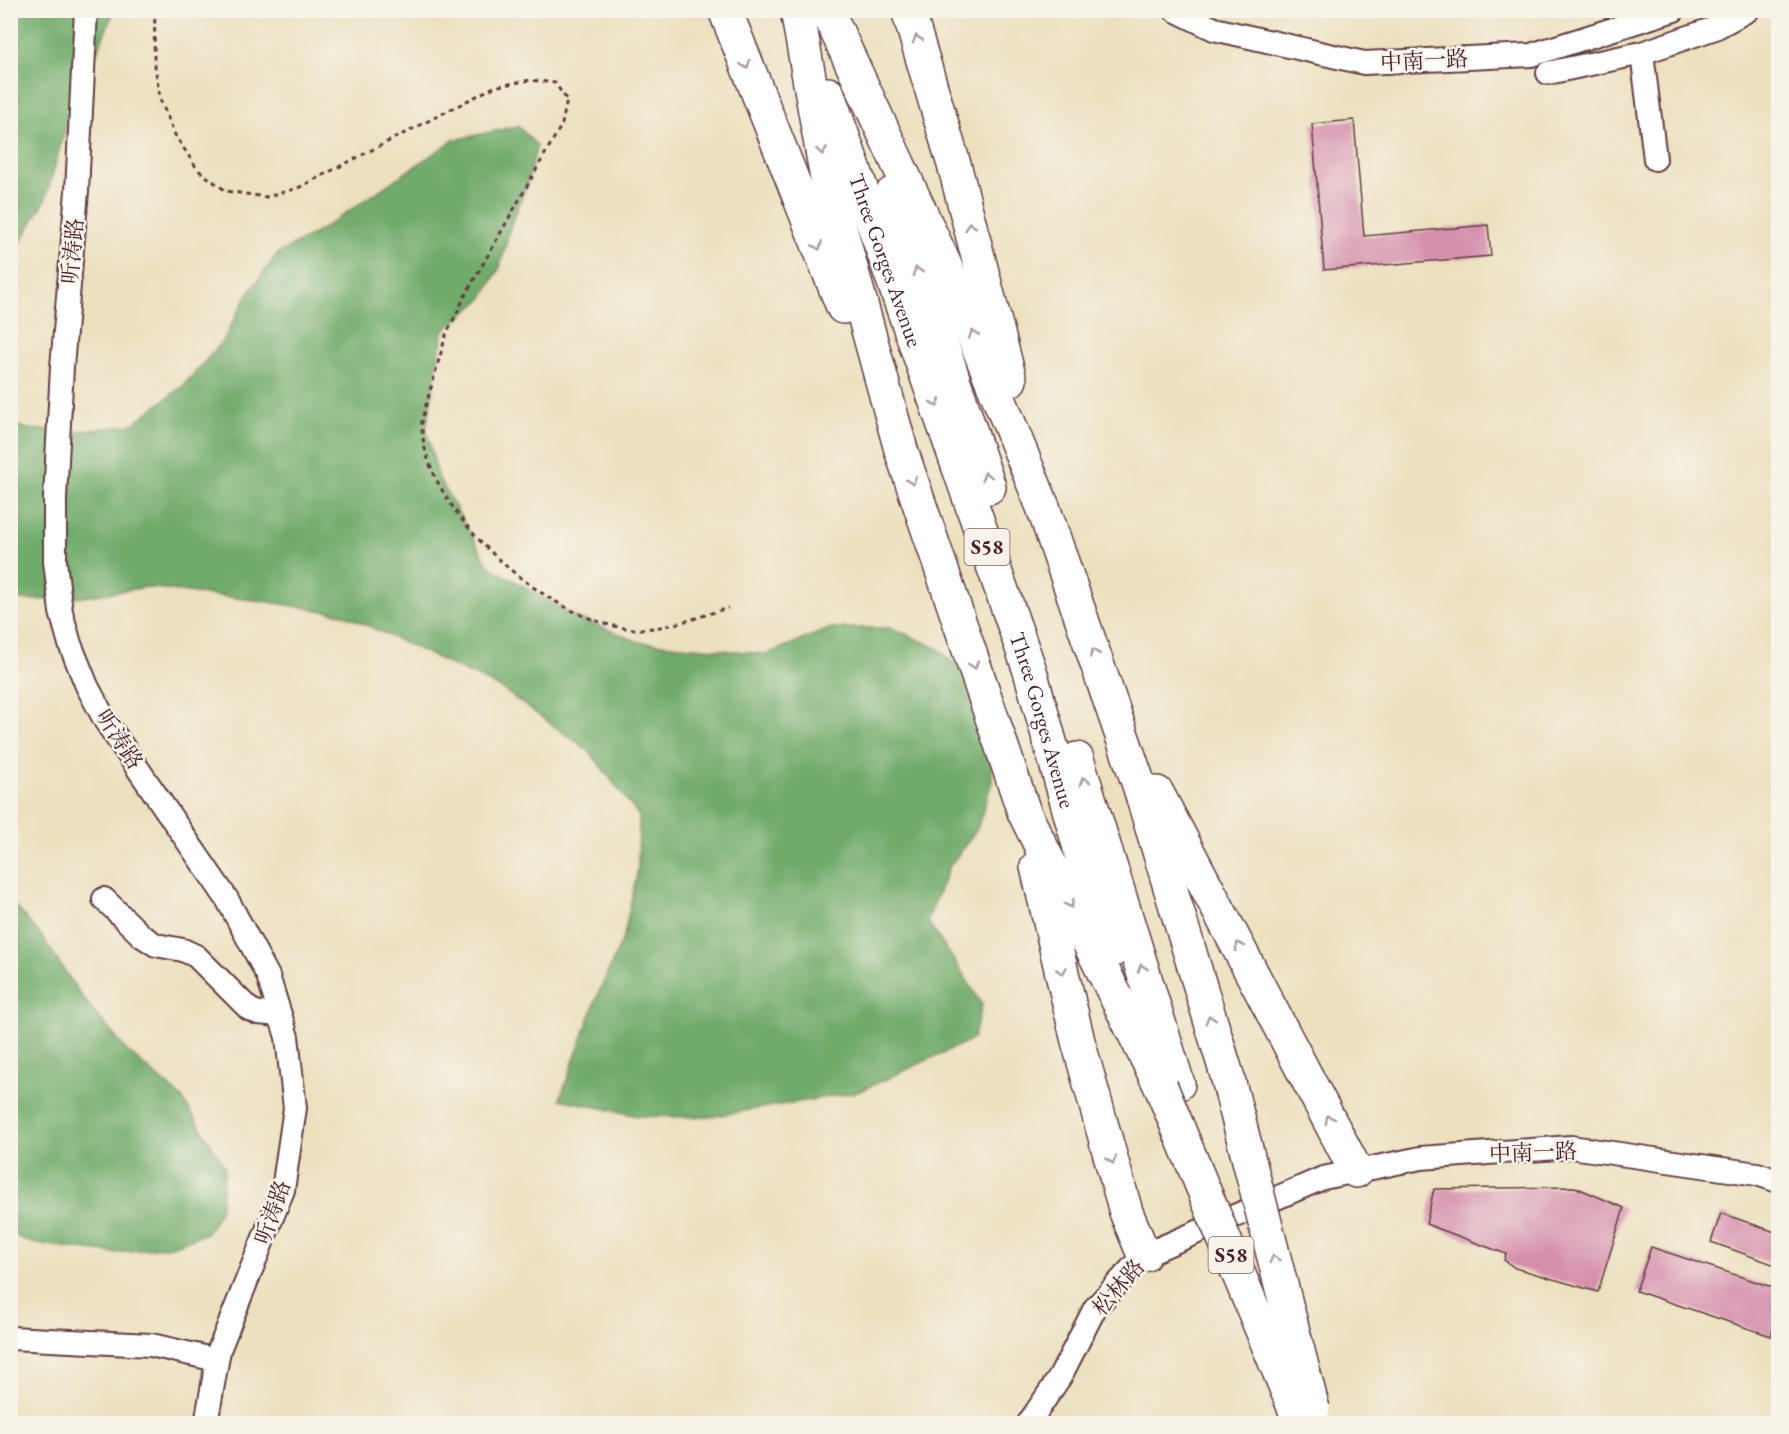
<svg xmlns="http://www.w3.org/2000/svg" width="1789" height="1434" viewBox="0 0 1789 1434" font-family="'EB Garamond','Noto Serif SC',serif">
<rect width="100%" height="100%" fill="#f7f3e8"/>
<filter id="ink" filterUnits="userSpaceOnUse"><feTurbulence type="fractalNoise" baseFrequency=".0167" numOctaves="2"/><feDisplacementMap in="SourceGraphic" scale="12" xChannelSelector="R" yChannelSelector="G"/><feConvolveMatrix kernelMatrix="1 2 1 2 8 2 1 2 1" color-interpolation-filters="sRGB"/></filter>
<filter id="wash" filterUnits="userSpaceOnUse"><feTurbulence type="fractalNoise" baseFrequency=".008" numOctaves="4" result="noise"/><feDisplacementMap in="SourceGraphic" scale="24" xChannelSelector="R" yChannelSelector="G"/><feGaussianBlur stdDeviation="1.35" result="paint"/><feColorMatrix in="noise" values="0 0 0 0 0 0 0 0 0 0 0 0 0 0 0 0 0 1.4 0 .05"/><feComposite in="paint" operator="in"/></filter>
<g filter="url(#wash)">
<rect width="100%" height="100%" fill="#ece0bf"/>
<!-- forest -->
<g fill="#71ab6a" stroke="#5e654a" stroke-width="1.5">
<path d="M11 11H114L67 122 45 201 11 258Z"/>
<path d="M518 126 537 146 526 187 511 224 500 267 482 299 443 331 426 429 438 477 489 566 574 616 639 642 767 654 831 628H892L937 648 972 679 993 725 992 782 977 829 949 867 927 921 963 974 982 1005 973 1039 858 1092 708 1117 638 1116 560 1099 597 997 624 935 638 869 639 816 589 751 499 687 343 614 269 602 147 587 70 599 11 600 10 423 28 429 75 432 131 425 183 386 223 341 245 299 276 255 319 231 454 140Z"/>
<path d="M10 900 42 937 82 997 127 1051 181 1097 210 1142 225 1168 220 1211 207 1233 171 1246 114 1253 32 1243 11 1234Z"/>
</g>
<g id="blocks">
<!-- building -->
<g fill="#d590ad">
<path d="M1354 120 1364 236 1488 225 1491 256 1324 270 1312 124Z"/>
<path d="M1575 1187 1624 1208 1598 1292 1515 1268 1504 1260 1506 1254 1426 1224 1434 1189Z"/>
<path d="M1721 1213 1778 1233V1266L1711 1242Z"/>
<path d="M1651 1247 1778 1289V1313L1771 1336 1636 1291Z"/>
</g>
</g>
</g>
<g filter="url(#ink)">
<use href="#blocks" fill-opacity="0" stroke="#623c41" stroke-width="1.5"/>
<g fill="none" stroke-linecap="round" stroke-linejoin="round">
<defs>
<g id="minor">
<path d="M86 10 77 191 62 367 55 498V561L61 612 70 644 87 686 106 722 227 899 268 976 287 1037 295 1108 283 1190 219 1350 206 1424"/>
<path d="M1175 10 1214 29 1364 63 1531 55 1674 10"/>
<path d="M1642 53 1655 159"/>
<path d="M1548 73 1642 53 1715 28 1748 10"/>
<path d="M104 899 142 936 156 945 183 950 196 956 249 1009 258 1013 280 1015"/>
<path d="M10 1338 151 1345 217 1360"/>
<path d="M1028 1424 1060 1377 1095 1308 1144 1255 1323 1178 1421 1158 1571 1147 1757 1174 1778 1181"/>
</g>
<g id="highway">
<path d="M725 10 843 307"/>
<path d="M797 10 828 184 901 450 1024 812 1161 1087"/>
<path d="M827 10 944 263 1043 507 1139 785 1227 1075"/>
<path d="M908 10 955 168 1010 380"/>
<path id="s1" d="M828 94 1030 671 1094 898 1113 950"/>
<path d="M892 194 989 487"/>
<path d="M1077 759 1178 1084"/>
<path d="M1157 793 1356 1171"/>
<path d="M1037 867 1078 1041 1126 1212 1144 1255"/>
</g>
</defs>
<!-- minor casing -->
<use href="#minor" stroke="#623c41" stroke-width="26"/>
<!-- highway casing -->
<use href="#highway" stroke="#623c41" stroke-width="36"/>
<!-- path -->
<path stroke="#623c41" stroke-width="3" stroke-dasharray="4.5 4.5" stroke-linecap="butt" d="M155 10 154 59 160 99 175 135 198 170 226 191 266 197 298 188 494 87 530 80 555 83 567 100 562 124 466 294 446 335 422 419C417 507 549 624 634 629 665 630 698 617 728 608"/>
<!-- minor -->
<use href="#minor" stroke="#fff" stroke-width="22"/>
<!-- highway -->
<use href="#highway" stroke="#fff" stroke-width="33"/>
<defs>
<g id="highway-bridge">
<path d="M1227 1075 1313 1409"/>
<path d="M1161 1087 1301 1424"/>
</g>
</defs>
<!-- highway-bridge casing -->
<use href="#highway-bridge" stroke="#623c41" stroke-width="36" stroke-linecap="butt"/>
<!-- highway-bridge -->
<use href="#highway-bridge" stroke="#fff" stroke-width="33"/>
</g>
<!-- one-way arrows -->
<defs><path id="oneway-chevron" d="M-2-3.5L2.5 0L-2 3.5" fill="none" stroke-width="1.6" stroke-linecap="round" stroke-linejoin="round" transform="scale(1.5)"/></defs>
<g stroke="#ae9aa0">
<use href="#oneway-chevron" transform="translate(917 39) rotate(-107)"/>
<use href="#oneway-chevron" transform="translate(746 65) rotate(68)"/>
<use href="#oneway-chevron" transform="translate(822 151) rotate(80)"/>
<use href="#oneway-chevron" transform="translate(970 226) rotate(-105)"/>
<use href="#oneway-chevron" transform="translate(818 246) rotate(68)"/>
<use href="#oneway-chevron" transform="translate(917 271) rotate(-109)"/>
<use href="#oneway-chevron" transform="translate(973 334) rotate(-112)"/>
<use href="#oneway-chevron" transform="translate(936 403) rotate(71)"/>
<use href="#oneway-chevron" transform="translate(986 476) rotate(-108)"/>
<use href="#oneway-chevron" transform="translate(912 481) rotate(71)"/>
<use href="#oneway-chevron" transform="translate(1094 653) rotate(-109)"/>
<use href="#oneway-chevron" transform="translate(974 665) rotate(71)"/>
<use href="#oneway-chevron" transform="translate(1084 781) rotate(-108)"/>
<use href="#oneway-chevron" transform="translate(1070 904) rotate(64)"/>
<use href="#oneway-chevron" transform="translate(1239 946) rotate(-118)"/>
<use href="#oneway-chevron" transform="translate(1142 968) rotate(-107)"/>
<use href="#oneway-chevron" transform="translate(1062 971) rotate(77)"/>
<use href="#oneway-chevron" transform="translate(1210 1019) rotate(-107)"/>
<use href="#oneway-chevron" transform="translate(1329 1119) rotate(-118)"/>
<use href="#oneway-chevron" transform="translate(1112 1160) rotate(74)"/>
<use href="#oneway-chevron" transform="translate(1274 1259) rotate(-104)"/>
</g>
</g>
<g text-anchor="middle" stroke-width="5" stroke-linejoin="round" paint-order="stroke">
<!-- shield labels -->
<g fill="#f7f3e8" stroke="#7e5f64" stroke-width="1.5">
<rect x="964.5" y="529" width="45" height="36" rx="4.5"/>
<rect x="1208.5" y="1237" width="45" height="36" rx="4.5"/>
</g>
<g font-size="21" font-weight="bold" fill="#4a1f2b">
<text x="987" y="554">S58</text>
<text x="1231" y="1262">S58</text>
</g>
<!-- street labels -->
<g font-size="22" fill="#4a1f2b" stroke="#f7f3e8">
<text transform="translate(1424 60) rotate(-3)" y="8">中南一路</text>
<text transform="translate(72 251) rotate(-85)" y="8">听涛路</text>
<text dy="8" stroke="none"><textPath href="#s1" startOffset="176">Three Gorges Avenue</textPath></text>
<text dy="8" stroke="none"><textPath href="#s1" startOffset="662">Three Gorges Avenue</textPath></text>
<text transform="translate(120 739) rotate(57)" y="8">听涛路</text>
<text transform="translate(1533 1152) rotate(-2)" y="8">中南一路</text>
<text transform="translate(272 1212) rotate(-71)" y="8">听涛路</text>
<text transform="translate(1118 1287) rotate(-49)" y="8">松林路</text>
</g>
</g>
<!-- margin -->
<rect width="1789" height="1434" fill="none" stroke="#f7f3e8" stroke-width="36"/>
</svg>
